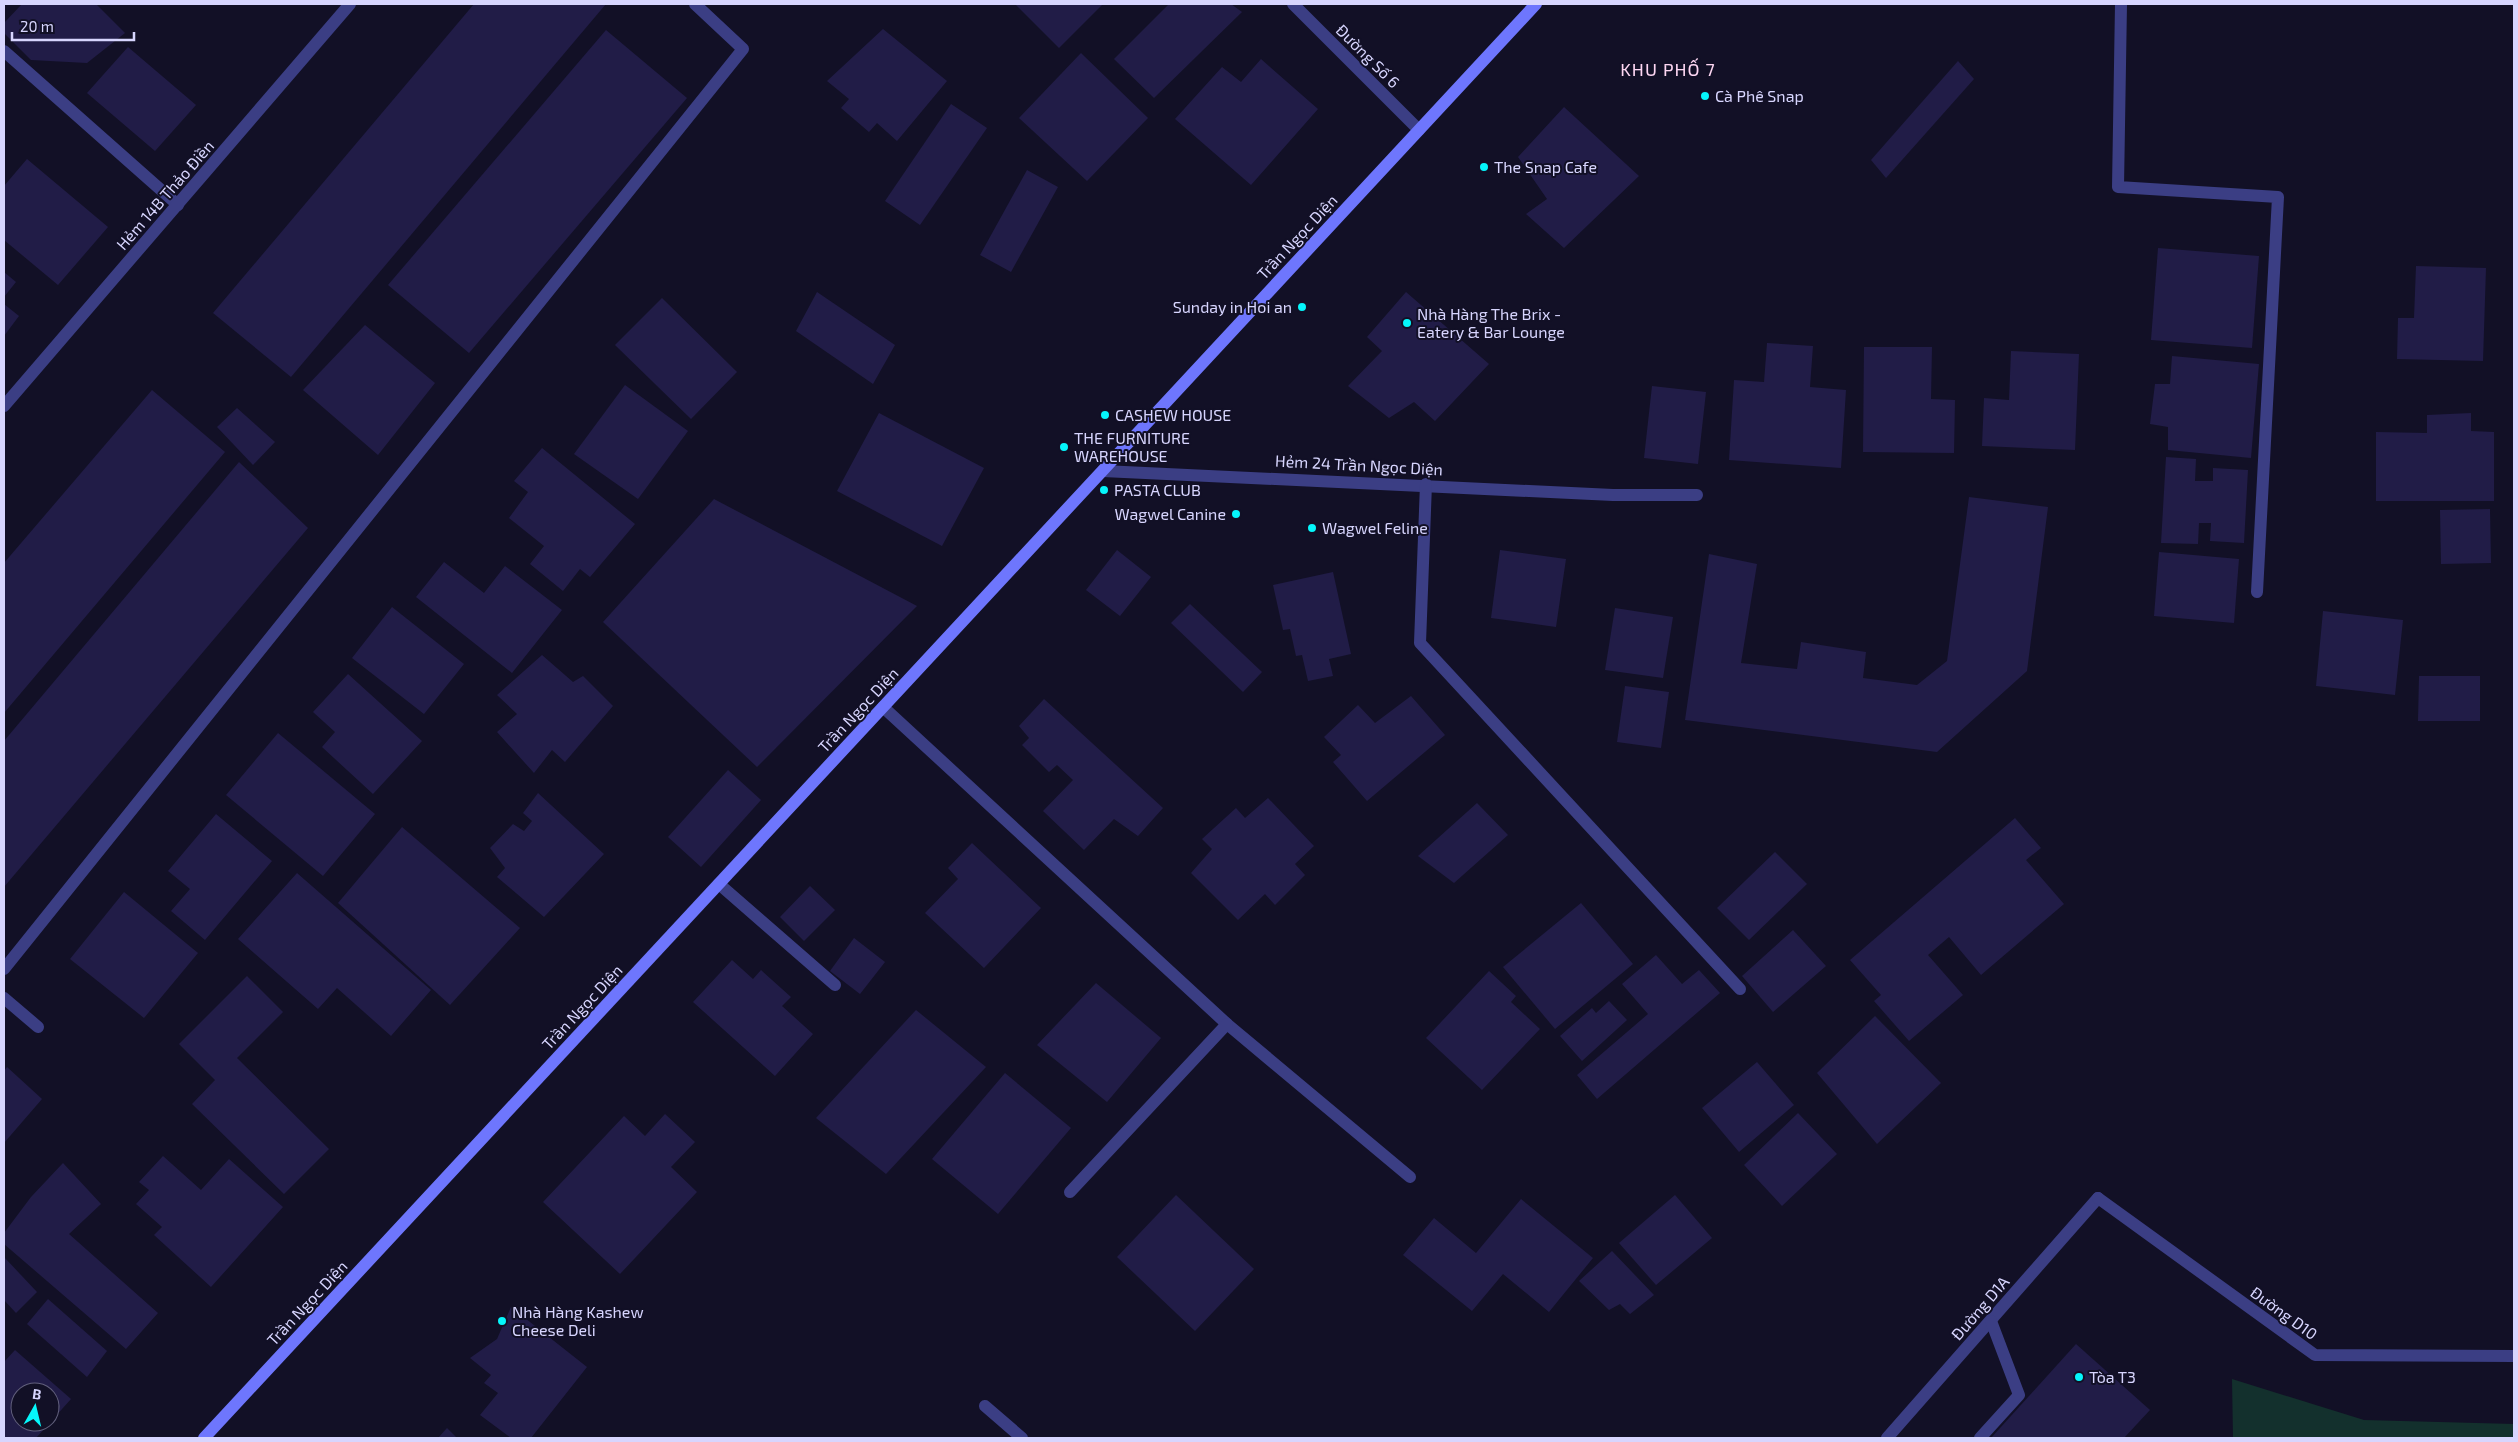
<svg xmlns="http://www.w3.org/2000/svg" width="2518" height="1442" viewBox="0 0 2518 1442" font-family="'Exo 2',sans-serif">
<rect width="100%" height="100%" fill="#121026"/>
<!-- green -->
<path fill="#13302d" d="M2232 1379 2364 1420 2514 1424V1438H2233Z"/>
<!-- building -->
<g fill="#211c47" fill-rule="evenodd">
<path d="M22 4H96L125 33 87 63 31 60 4 33V23Z"/>
<path d="M474 4H606L291 377 213 313Z"/>
<path d="M1015 4H1103L1059 48Z"/>
<path d="M1169 4H1231L1242 12 1154 98 1114 59Z"/>
<path d="M883 29 947 81 897 141 877 123 869 132 841 108 849 99 827 81Z"/>
<path d="M606 30 687 98 469 353 388 285Z"/>
<path d="M128 47 196 105 155 151 87 93Z"/>
<path d="M1081 53 1148 118 1087 181 1019 118Z"/>
<path d="M1261 59 1318 109 1251 185 1175 119 1222 67 1241 82Z"/>
<path d="M1958 61 1974 79 1886 178 1871 160Z"/>
<path d="M951 104 987 128 920 225 885 201Z"/>
<path d="M1564 107 1639 176 1564 248 1526 214 1547 199 1518 157Z"/>
<path d="M27 159 108 227 58 285 4 240V186Z"/>
<path d="M1027 170 1058 187 1011 272 980 255Z"/>
<path d="M2158 248 2259 256 2252 348 2151 340Z"/>
<path d="M2416 266 2486 268 2483 361 2397 359 2398 318H2414Z"/>
<path d="M4 272 16 282 4 297Z"/>
<path d="M817 292 895 345 873 384 796 331Z"/>
<path d="M1406 292 1489 364 1435 421 1414 402 1389 418 1348 386 1382 351 1367 337Z"/>
<path d="M662 298 737 372 691 419 615 345Z"/>
<path d="M4 304 19 316 4 336Z"/>
<path d="M365 325 435 383 378 455 303 390Z"/>
<path d="M1767 343 1813 346 1810 387 1846 390 1841 468 1729 460 1734 380 1764 382Z"/>
<path d="M1864 347H1932L1931 399 1955 400 1954 453 1863 452Z"/>
<path d="M2011 351 2079 354 2075 450 1982 446 1984 398 2009 400Z"/>
<path d="M2172 356 2259 364 2251 458 2168 450V427L2150 424 2155 384H2170Z"/>
<path d="M625 385 688 431 638 499 574 454Z"/>
<path d="M1652 386 1706 392 1698 464 1644 458Z"/>
<path d="M152 390 225 452 4 713V563Z"/>
<path d="M237 408 275 442 253 465 217 427Z"/>
<path d="M879 413 984 468 942 546 837 491Z"/>
<path d="M2471 413V431L2494 432V501H2376V432L2427 433V415Z"/>
<path d="M542 448 635 524 590 577 580 569 563 591 530 564 544 546 509 518 528 492 514 481Z"/>
<path d="M2166 457 2196 459 2195 481H2213V468L2248 470 2244 543 2210 541 2211 523H2199L2198 544 2161 543Z"/>
<path d="M239 462 308 528 4 887V741Z"/>
<path d="M1969 497 2048 507 2027 671 1937 752 1685 720 1709 554 1757 564 1741 663 1797 669 1801 642 1866 652 1863 678 1917 685 1947 661Z"/>
<path d="M714 499 917 606 757 767 603 622Z"/>
<path d="M2490 509 2491 563 2441 564 2440 510Z"/>
<path d="M1117 550 1151 577 1120 616 1086 590Z"/>
<path d="M1500 550 1566 559 1556 627 1491 618Z"/>
<path d="M2159 552 2239 559 2234 623 2154 616Z"/>
<path d="M444 562 484 593 505 566 562 610 512 673 416 597Z"/>
<path d="M1333 572 1351 654 1329 659 1333 676 1308 681 1302 655 1296 656 1290 629 1283 630 1273 585Z"/>
<path d="M1190 604 1262 672 1243 692 1171 623Z"/>
<path d="M392 607 464 664 424 714 352 658Z"/>
<path d="M1615 608 1673 617 1663 678 1605 670Z"/>
<path d="M2323 611 2403 620 2395 695 2316 686Z"/>
<path d="M542 655 573 682 583 676 613 706 565 762 552 750 534 773 497 732 517 714 497 695Z"/>
<path d="M348 674 422 741 373 794 322 747 335 732 313 712Z"/>
<path d="M2419 676H2480V721H2418Z"/>
<path d="M1625 686 1669 692 1661 748 1617 742Z"/>
<path d="M1411 696 1445 735 1367 801 1333 762 1341 755 1324 737 1358 705 1375 723Z"/>
<path d="M1044 699 1163 808 1138 836 1114 819 1084 850 1043 811 1073 780 1057 765 1049 772 1022 745 1029 738 1019 726Z"/>
<path d="M278 733 375 814 323 876 226 795Z"/>
<path d="M728 770 761 800 701 867 668 837Z"/>
<path d="M538 793 604 854 544 917 497 877 505 868 490 848 513 824 524 831 532 821 523 813Z"/>
<path d="M1268 798 1314 846 1295 864 1305 875 1275 905 1265 894 1238 920 1191 873 1212 849 1202 839 1236 808 1245 818Z"/>
<path d="M1477 803 1508 835 1454 883 1418 856Z"/>
<path d="M216 814 272 861 205 940 171 911 190 889 168 871Z"/>
<path d="M2015 818 2041 848 2026 860 2064 904 1981 975 1949 937 1928 955 1963 995 1909 1041 1874 1001 1881 995 1850 960Z"/>
<path d="M402 827 520 928 450 1005 338 903Z"/>
<path d="M972 843 1041 908 984 968 925 913 958 879 948 868Z"/>
<path d="M1775 852 1807 884 1749 940 1717 908Z"/>
<path d="M297 873 431 990 391 1036 337 988 318 1009 238 939Z"/>
<path d="M810 886 835 910 804 941 780 917Z"/>
<path d="M124 892 198 953 144 1018 70 959Z"/>
<path d="M1581 903 1633 964 1555 1029 1503 967Z"/>
<path d="M1793 930 1826 966 1773 1012 1742 976Z"/>
<path d="M854 938 885 962 860 994 830 971Z"/>
<path d="M1656 955 1682 984 1699 970 1720 993 1597 1099 1577 1075 1648 1014 1622 984Z"/>
<path d="M732 960 753 979 761 970 791 997 782 1006 813 1034 775 1076 693 1002Z"/>
<path d="M1489 971 1516 996 1511 1002 1540 1029 1482 1090 1426 1038Z"/>
<path d="M247 976 283 1012 237 1058 329 1149 284 1194 192 1104 215 1080 179 1044Z"/>
<path d="M1096 983 1161 1038 1107 1102 1037 1045Z"/>
<path d="M1609 1001 1627 1020 1582 1061 1560 1036 1592 1008 1596 1013Z"/>
<path d="M916 1010 986 1067 886 1174 816 1118Z"/>
<path d="M1875 1016 1941 1083 1877 1144 1817 1073Z"/>
<path d="M1757 1062 1794 1105 1739 1152 1702 1108Z"/>
<path d="M7 1067 42 1099 4 1143V1071Z"/>
<path d="M1005 1073 1071 1128 998 1214 932 1159Z"/>
<path d="M1798 1113 1837 1154 1782 1206 1744 1165Z"/>
<path d="M665 1114 695 1142 671 1167 697 1192 620 1274 543 1202 624 1116 645 1136Z"/>
<path d="M163 1156 201 1190 229 1159 283 1207 211 1287 154 1235 162 1227 136 1204 149 1190 139 1182Z"/>
<path d="M63 1163 101 1204 69 1234 158 1313 126 1349 4 1244V1233L31 1197Z"/>
<path d="M1176 1195 1254 1269 1195 1331 1117 1257Z"/>
<path d="M1675 1195 1712 1238 1656 1285 1619 1243Z"/>
<path d="M1521 1199 1593 1258 1549 1312 1503 1274 1472 1311 1403 1255 1434 1218 1476 1253Z"/>
<path d="M1612 1251 1654 1295 1630 1314 1620 1304 1609 1310 1579 1281Z"/>
<path d="M4 1257 37 1292 16 1313 4 1300Z"/>
<path d="M48 1299 107 1351 87 1377 27 1324Z"/>
<path d="M511 1307 587 1367 531 1438H511L480 1415 498 1393 484 1383 491 1375 470 1358 497 1339Z"/>
<path d="M2076 1344 2150 1410 2124 1438H1991Z"/>
<path d="M15 1350 71 1399 36 1438H4V1362ZM20 1392H50V1422H20Z"/>
<path d="M447 1428 457 1438H438Z"/>
</g>
<g fill="none" stroke-linecap="round" stroke-linejoin="round">
<!-- lane -->
<g stroke="#3b3e84" stroke-width="12">
<path d="M1103 471 1613 495H1697"/>
<path d="M1426 484 1420 643 1740 989"/>
<path d="M883 707 1227 1024 1410 1177"/>
<path d="M719 884 835 985"/>
<path d="M1070 1192 1227 1024"/>
<path d="M985 1406 1022 1438"/>
<path d="M1887 1438 2098 1198"/>
<path d="M1980 1438 2019 1395 1991 1321"/>
</g>
<!-- street -->
<g stroke="#3b3e84" stroke-width="12">
<path d="M1293 4 1419 130"/>
<path d="M2121 4 2118 187 2278 197 2257 592"/>
<path d="M4 51 178 205"/>
<path d="M4 406 350 4"/>
<path d="M4 969 743 49 695 4"/>
<path d="M4 998 38 1027"/>
<path d="M2098 1198 2315 1355 2514 1356"/>
</g>
<!-- secondary -->
<path stroke="#6e76fd" stroke-width="12" d="M204 1438 1536 4"/>
</g>
<!-- markers -->
<g fill="#05f6fb" stroke="#121026" stroke-width="2">
<circle cx="1705" cy="96" r="5"/>
<circle cx="1484" cy="167" r="5"/>
<circle cx="1302" cy="307" r="5"/>
<circle cx="1407" cy="323" r="5"/>
<circle cx="1105" cy="415" r="5"/>
<circle cx="1064" cy="447" r="5"/>
<circle cx="1104" cy="490" r="5"/>
<circle cx="1236" cy="514" r="5"/>
<circle cx="1312" cy="528" r="5"/>
<circle cx="502" cy="1321" r="5"/>
<circle cx="2079" cy="1377" r="5"/>
</g>
<g text-anchor="middle" stroke-width="4" stroke-linejoin="round" paint-order="stroke">
<!-- street labels -->
<g font-size="16" fill="#d7d5fe" stroke="#121026">
<text transform="translate(1368 56) rotate(45)" y="6">Đường Số 6</text>
<text transform="translate(165 195) rotate(-49)" y="6">Hẻm 14B Thảo Điền</text>
<text transform="translate(1297 237) rotate(-47)" y="6">Trần Ngọc Diện</text>
<text transform="translate(1359 465) rotate(3)" y="6">Hẻm 24 Trần Ngọc Diện</text>
<text transform="translate(858 710) rotate(-47)" y="6">Trần Ngọc Diện</text>
<text transform="translate(582 1007) rotate(-47)" y="6">Trần Ngọc Diện</text>
<text transform="translate(307 1303) rotate(-47)" y="6">Trần Ngọc Diện</text>
<text transform="translate(1980 1308) rotate(-49)" y="6">Đường D1A</text>
<text transform="translate(2284 1313) rotate(36)" y="6">Đường D10</text>
</g>
<!-- poi labels -->
<g font-size="16" fill="#d7d5fe" stroke="#121026" text-anchor="start">
<text x="1715" y="102">Cà Phê Snap</text>
<text x="1494" y="173">The Snap Cafe</text>
<text x="1292" y="313" text-anchor="end">Sunday in Hoi an</text>
<text x="1417" y="320">Nhà Hàng The Brix -<tspan x="1417" dy="18">Eatery &amp; Bar Lounge</tspan></text>
<text x="1115" y="421">CASHEW HOUSE</text>
<text x="1074" y="444">THE FURNITURE<tspan x="1074" dy="18">WAREHOUSE</tspan></text>
<text x="1114" y="496">PASTA CLUB</text>
<text x="1226" y="520" text-anchor="end">Wagwel Canine</text>
<text x="1322" y="534">Wagwel Feline</text>
<text x="512" y="1318">Nhà Hàng Kashew<tspan x="512" dy="18">Cheese Deli</tspan></text>
<text x="2089" y="1383">Tòa T3</text>
</g>
<!-- neighbourhood labels -->
<g font-size="18" letter-spacing="1" fill="#fed7f3" stroke="#121026">
<text x="1668" y="76">KHU PHỐ 7</text>
</g>
</g>
<!-- border -->
<rect width="2518" height="1442" fill="none" stroke="#d7d5fe" stroke-width="10"/>
<!-- north arrow -->
<g transform="translate(35 1407) rotate(8)"><circle r="24" fill="#121026" stroke="#615f7c"/>
<path d="M0-4L9 19L0 12L-9 19Z" fill="#05f6fb"/>
<text y="-8" font-size="14" font-weight="bold" text-anchor="middle" fill="#d7d5fe">B</text>
</g>
<!-- scale -->
<path d="M12 32v8h122v-8" fill="none" stroke="#d7d5fe" stroke-width="2.5"/>
<text x="20" y="32" font-size="15" fill="#d7d5fe" stroke="#121026" stroke-width="4" paint-order="stroke">20 m</text>
</svg>
